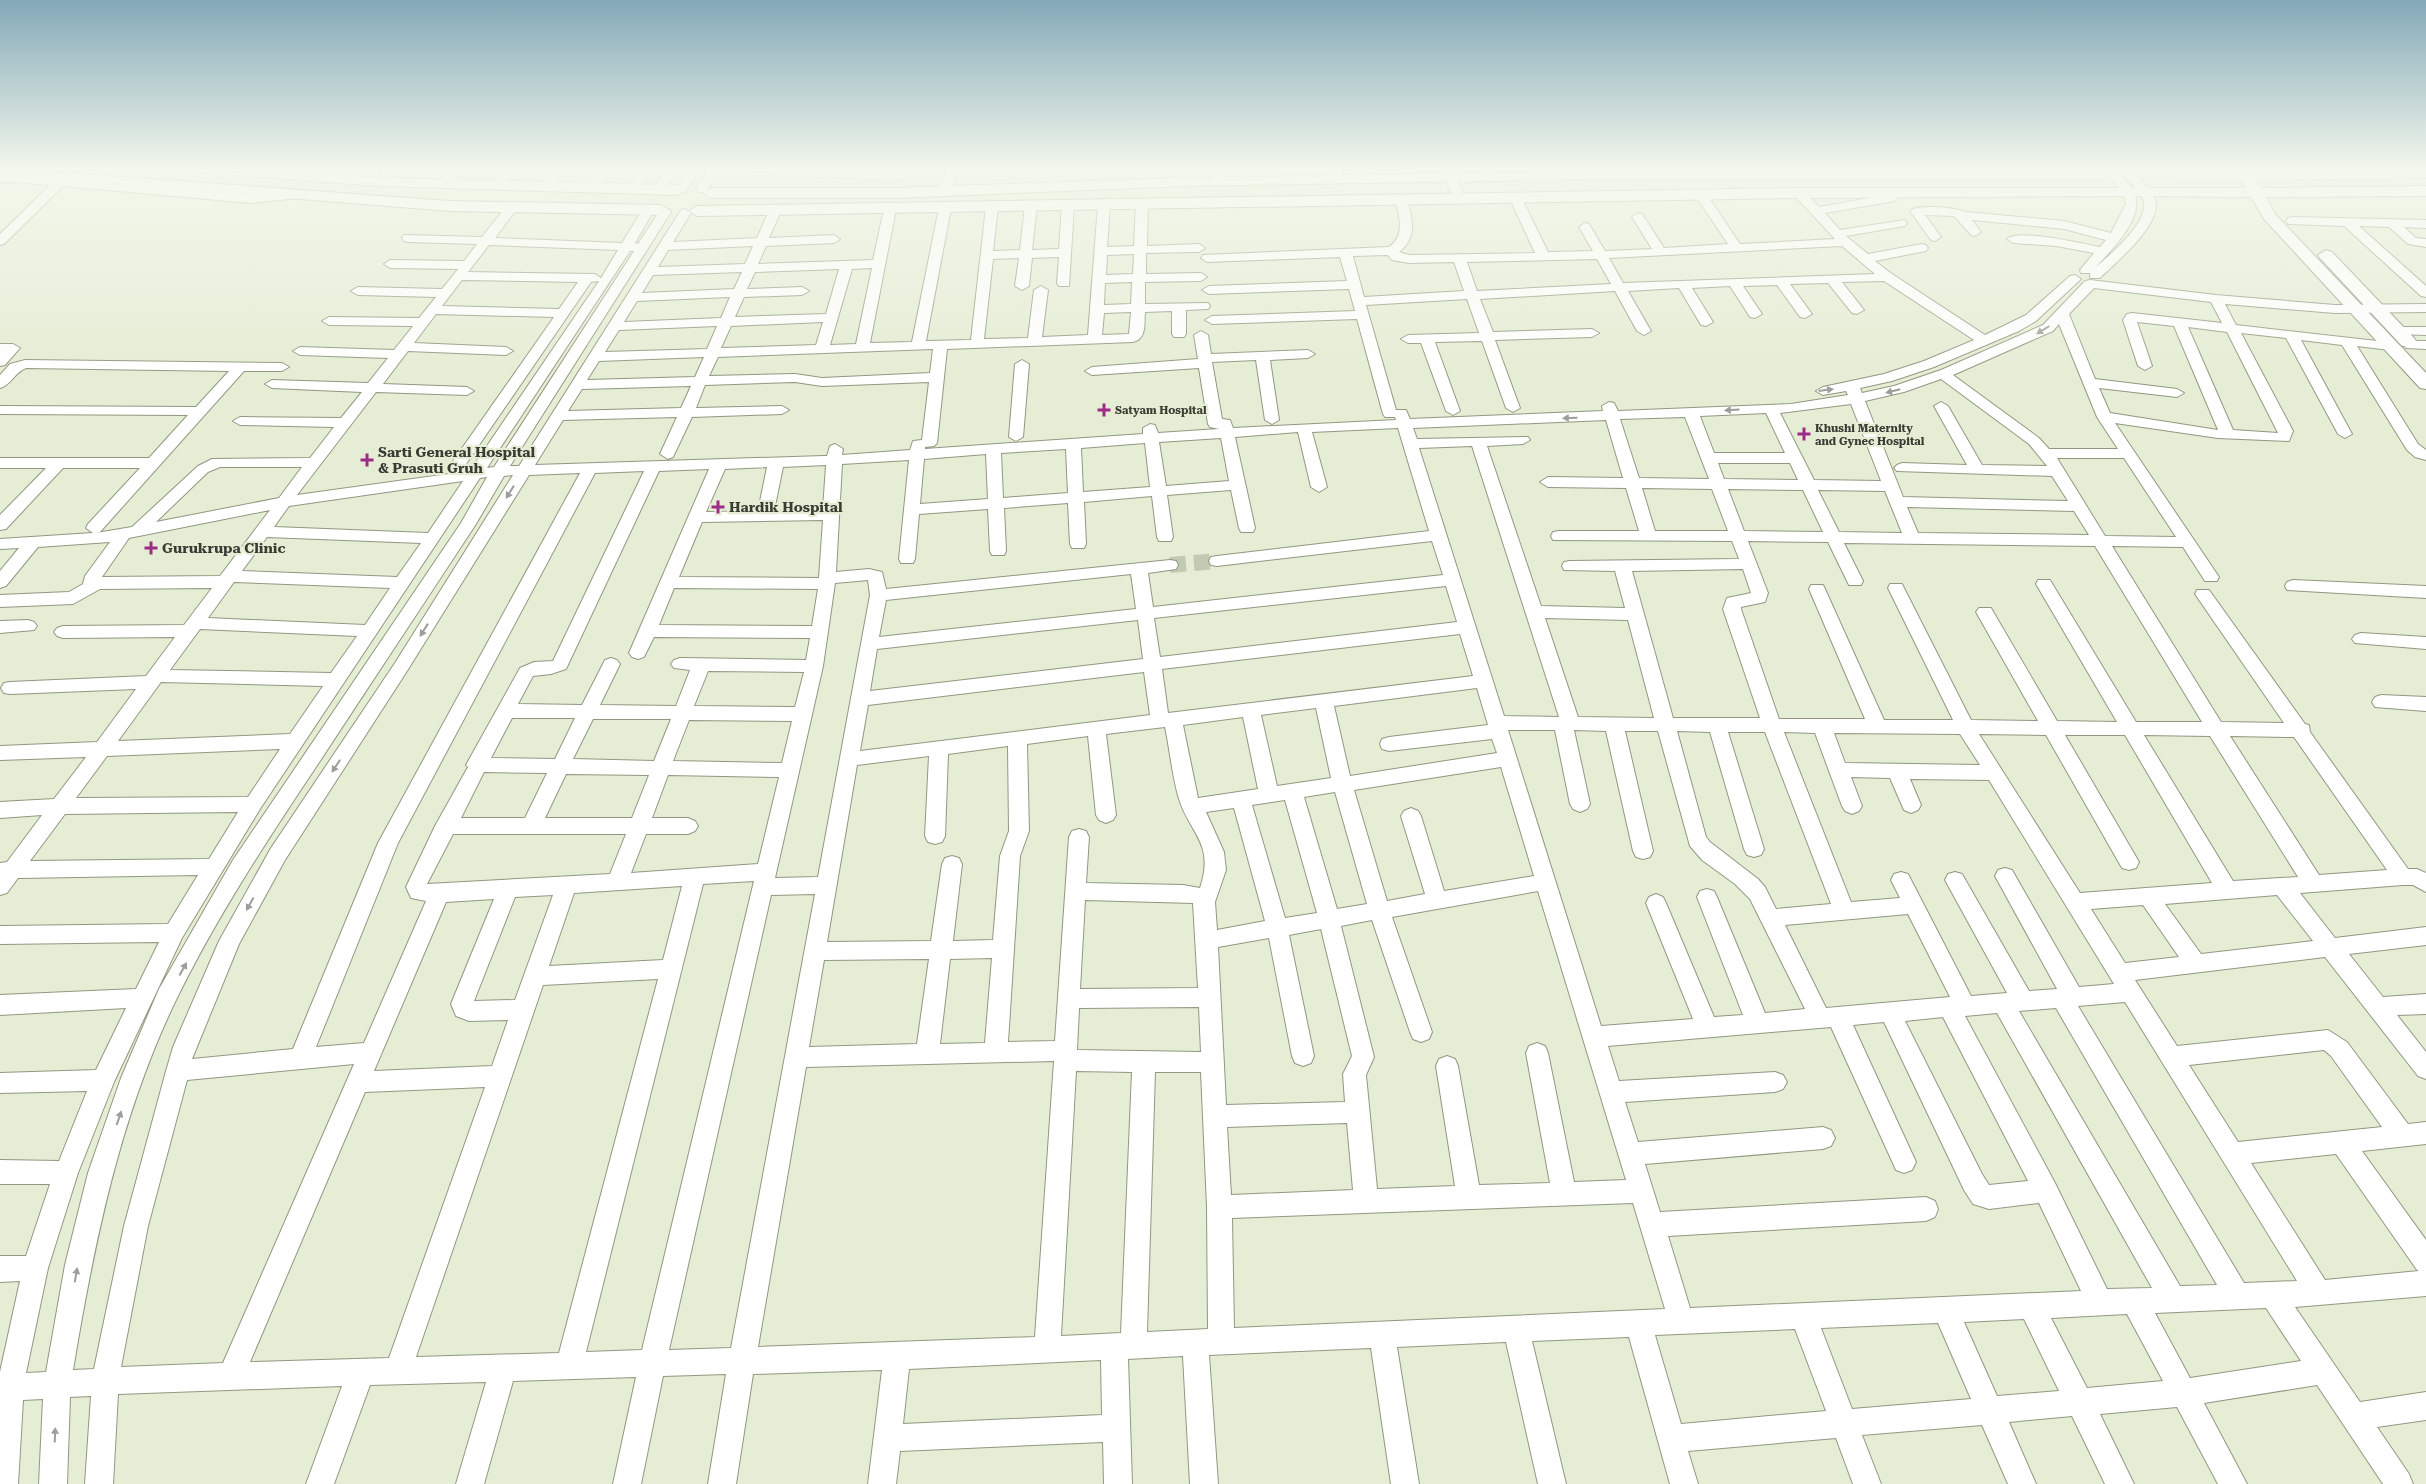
<svg xmlns="http://www.w3.org/2000/svg" width="2426" height="1484" viewBox="0 0 2426 1484" font-family="'Roboto Serif',serif">
<rect width="100%" height="100%" fill="#e5edd4"/>
<g fill="none" stroke-linecap="round" stroke-linejoin="round">
<!-- minor-tunnel -->
<path stroke="#c3cab4" stroke-width="16" stroke-dasharray="16 8" stroke-linecap="butt" d="M1170 565 1217 561"/>
<defs>
<g id="minor">
<path d="M279 168 375 171 381 174 375 177 285 171Z"/>
<path d="M453 168H465L446 186H438V182Z"/>
<path d="M505 168H517L499 189H491L489 186Z"/>
<path d="M554 168H566L549 190H541L539 187Z"/>
<path d="M600 168H612L595 191H587L585 188Z"/>
<path d="M642 168H654L637 192H629L627 189Z"/>
<path d="M668 168H680L663 192H655L653 189Z"/>
<path d="M689 168H701L685 192H677L675 189Z"/>
<path d="M709 168H721L706 192H698L696 189Z"/>
<path d="M947 168H959L951 191 945 195 939 191Z"/>
<path d="M1213 168H1225L1223 184 1219 186 1213 182Z"/>
<path d="M1330 168H1342L1344 180 1342 182H1334Z"/>
<path d="M1440 168H1452L1465 198 1463 201H1455Z"/>
<path d="M1988 168H2000L2005 174 2003 176H1995Z"/>
<path d="M734 169 902 172 908 176 902 180 730 174V170Z"/>
<path d="M66 172 72 176 69 180 251 195 297 190 303 194 297 198 251 203 63 186 4 244 0 245V234L50 185 0 181V173L57 178Z"/>
<path d="M2113 172C2119 173 2124 179 2128 183 2154 211 2112 249 2094 269 2108 256 2152 221 2143 199 2139 190 2129 183 2123 175L2125 173H2133C2141 181 2152 189 2155 200 2163 224 2115 263 2100 278H2090V273H2081L2080 270 2094 253 2056 246 2013 243 2007 239C2017 228 2084 244 2100 247L2106 240 2064 229 1972 220 1981 232 1975 236 1971 235 1954 216 1925 215 1941 237 1935 241 1931 240 1910 211C1916 204 1956 207 1965 212L2064 221 2111 233 2126 204 2124 193 2107 175Z"/>
<path d="M1799 189 1803 190 1819 207 1886 195 1889 190H1897L1899 193 1895 201 1825 213 1840 230 1905 220 1907 223 1905 226 1846 236 1868 254 1922 244 1926 245 1928 248 1926 251 1875 261 1892 274 1985 335 2026 315 2070 276 2075 275 2081 279 2036 321 2019 331 1934 367 1892 381 1860 388 1862 393 1894 386 1941 370 2043 325 2085 281 2090 280 2216 295 2335 305 2426 304V312L2335 313 2225 304 2236 325 2395 343 2397 346 2390 350 2357 346 2418 444 2426 450V460L2415 457 2407 450 2342 345 2301 340 2352 434 2345 438 2338 434 2286 338 2241 333 2293 431 2289 441 2218 438 2115 423 2219 577 2217 581H2205L2183 547 2112 546 2221 722 2284 723 2195 594 2197 590H2209L2305 724 2309 725 2310 732 2408 869H2417L2426 873V892L2413 885H2403L2300 893 2335 938 2426 927V945L2349 954 2383 997 2426 994V1014L2397 1015 2426 1052V1079L2418 1076 2325 957 2135 980 2177 1046 2328 1030 2347 1042 2408 1124 2426 1122V1144L2362 1151 2426 1240V1296L2295 1307 2360 1402 2426 1392V1420L2377 1427 2409 1474 2413 1484H2383L2317 1385 2204 1403 2247 1484H2218L2177 1407 2100 1414 2134 1484H2105L2072 1416 2009 1422 2036 1484H2008L1982 1425 1862 1435 1881 1484H1853L1836 1438 1688 1451 1698 1484H1670L1629 1337 1532 1341 1566 1484H1538L1506 1342 1397 1347 1419 1484H1391L1371 1348 1209 1355 1218 1484H1190L1183 1356 1128 1359 1132 1484H1104L1103 1442 900 1451 896 1484H868L882 1370 753 1374 736 1484H708L726 1374 663 1376 641 1484H613L636 1377 513 1381 484 1484H456L486 1382 370 1385 334 1484H306L342 1386 118 1394 113 1484H85L91 1396 70 1397 67 1484H39L43 1399 23 1400 18 1484H0V1372L20 1281 0 1282V1256H26L50 1184H0V1160L59 1161 87 1091 0 1093V1073L96 1070 126 1008 0 1015V995L136 989 159 942 0 944V926L168 924 198 875 18 878 7 893 0 895V863L7 862 42 815 0 818V802L54 799 86 757 0 760V746L97 742 136 689 10 694 4 693 1 688 4 683 10 682 146 676 175 637 63 638 57 636 54 632 57 628 63 626 184 625 212 588 100 589 73 604 0 607V595L69 592 83 584 85 576 110 542 38 547 6 586 0 588V571L19 548 0 549V539L93 533 86 528 88 524 140 468H63L6 529 0 530V515L46 468H0V458H149L188 415 0 414V406L196 407 229 371 26 368C15 372 11 385 0 388V375L10 364 25 360 282 363 289 367 282 371H244L100 532 96 533 132 527 198 466 212 459 310 458 334 427 240 425 233 421 240 417 341 418 362 392 272 388 265 384 272 380 368 383 388 358 300 355 293 351 300 347 394 350 413 326 329 325 322 321 329 317 419 318 436 297 358 295 351 291 358 287 442 289 458 269 390 268 384 264 390 260 464 261 477 244 408 242 404 241 402 238 404 235 482 237 509 203 513 202 519 206 495 238 622 243 644 207H652L654 210 635 243 638 244 661 209H669L671 212 510 466H519L681 210 685 209 691 213 673 242 757 238 769 211 775 207 781 211 769 238 834 235 840 239 834 243 766 246 758 264 873 260 884 209 886 206H894L896 209 870 343 912 342 939 208 945 204 951 208 926 341 971 340 986 207 992 203 998 207 993 251 1020 250 1025 206 1031 202 1037 206 1032 250 1059 249 1062 206 1064 203H1072L1074 206 1069 286H1059L1057 283 1059 257 1032 258 1029 286 1022 290 1015 286 1019 258 993 259 984 339 1028 338 1034 290 1041 286 1048 290 1042 337 1088 335 1098 205 1104 201 1110 205 1107 247 1134 246 1136 204 1142 200 1148 204 1147 246 1199 244 1205 248 1199 252 1146 253V274L1201 273 1207 277 1201 281 1145 282V304L1208 303 1210 306 1208 309 1186 310V334L1184 337H1174L1172 334V311L1145 312C1144 323 1147 339 1133 342L947 349 937 443 934 446 925 447V449L1143 434V428L1150 424 1155 425 1158 433 1219 429 1210 427 1208 424 1199 368 1092 375 1085 371 1092 367 1198 359 1194 335 1201 331 1208 335 1211 354 1308 350 1315 354 1308 358 1270 360 1279 420 1272 424 1265 420 1256 360 1212 362 1222 419 1230 420 1233 428 1396 420 1395 417H1385L1383 414 1357 319 1212 324 1205 320 1212 316 1355 311 1349 289 1209 294 1202 290 1209 286 1347 281 1340 257 1207 262 1201 258 1203 255 1389 247C1406 235 1399 216 1395 199L1401 195 1407 199C1412 218 1418 238 1399 252L1409 255 1535 253 1509 197 1515 193 1521 197 1548 252 1593 251 1579 227 1585 223 1589 224 1605 251 1652 249 1632 217 1638 213 1642 214 1664 248 1728 244 1695 195 1701 191 1705 192 1740 244 1835 239 1795 196V190ZM489 245 618 250 601 278 595 274 468 272ZM753 246 745 264 658 267 668 250ZM1842 246 1875 274 1623 283 1609 258ZM630 251H634L494 467 487 468ZM1134 254 1133 274 1106 275 1107 255ZM1388 255 1392 260 1409 263 1454 262 1464 291 1364 297 1353 256ZM1597 259 1611 284 1477 291 1467 262ZM872 268 856 344 830 345 852 269ZM839 269 826 314 735 317 744 297 802 295 809 291 802 287 747 289 755 272ZM742 272 734 289 642 293 653 275ZM462 280 578 282 559 309 442 306ZM599 281 470 471 297 495 376 392 467 395 474 391 467 387 383 384 408 351 506 355 513 351 506 347 414 343 436 314 554 317 451 464 459 469 464 467 591 282ZM1884 281 1974 340 1924 361 1884 374 1823 387 1816 391 1823 395 1846 391 1848 395 1791 404 1618 411 1614 403 1609 402 1602 406 1603 411 1410 419 1406 410H1396L1366 305 1467 299 1479 333 1408 335 1401 339 1408 343H1421L1446 411 1453 415 1460 411 1435 342 1482 341 1506 408 1513 412 1520 408 1495 340 1592 337 1599 333 1592 329 1493 332 1480 299 1615 291 1637 331 1644 335 1651 331 1628 291 1679 288 1701 325 1706 326 1713 322 1692 288 1730 286 1750 317 1755 318 1762 314 1743 286 1777 285 1800 317 1805 318 1812 314 1790 284 1828 283 1852 313 1857 314 1864 310 1842 282ZM1132 282 1131 304 1104 305 1105 283ZM2094 288 2211 302 2222 323 2132 313 2127 314 2123 320 2138 366 2145 370 2152 366 2137 322 2174 326 2218 430 2110 413 2099 388 2177 397 2184 393 2177 389 2095 379 2069 314ZM730 297 721 318 624 322 637 301ZM1131 312 1129 334 1102 335 1104 313ZM823 322 816 345 721 348 731 326ZM2059 324 2097 417 2118 449H2049L2039 438 1953 375 2053 331ZM717 326 707 349 605 352 619 330ZM2188 327 2227 332 2278 433 2233 430ZM933 349 930 373 822 378 795 374 709 376 718 357ZM704 357 695 377 587 380 599 361ZM1941 379 2029 444 2047 466 1982 465 1948 406 1941 402 1934 406 1967 465 1902 463 1897 465 1894 468 1897 471 2052 476 2068 501 1903 497 1865 401 1904 392ZM795 382 822 386 929 382 922 440 913 441 910 450 842 455 843 449 835 444 830 446 827 456H824L535 465 563 420 677 417 660 454 668 459 673 457 692 417 782 414 789 410 782 406 696 408 705 385ZM691 386 681 408 568 411 582 389ZM1851 404 1881 481 1814 480 1780 413ZM1766 413 1785 453H1714L1700 416ZM1685 417 1709 479 1639 478 1620 419ZM1606 420 1623 478 1548 477 1540 482 1548 487 1626 488 1639 531H1559L1553 532 1551 536 1553 540 1732 541 1739 559 1570 561 1564 562 1562 566 1564 570 1615 571 1625 608 1541 606 1487 446 1523 444 1530 440 1528 437 1417 439 1413 428ZM1398 428 1429 531 1217 556 1211 557 1209 561 1211 565 1217 566 1432 541 1443 575 1153 607 1148 573 1176 569 1178 565 1176 561 1170 560 886 589 882 572 869 569 836 572 842 464 909 460 899 559 901 563H913L915 559 919 514 988 509 990 551 992 555H1004L1006 551 1004 508 1068 503 1070 544 1072 548H1084L1086 544 1084 502 1152 496 1157 537 1159 541H1171L1173 537 1167 495 1231 490 1239 528 1241 532H1253L1255 528 1235 437 1298 432 1311 487 1319 492 1327 487 1312 432ZM1221 438 1229 481 1166 486 1159 442ZM1145 443 1150 487 1083 492 1081 448ZM1472 446 1559 717 1504 716 1419 448ZM1066 449 1068 493 1003 498 1001 453ZM986 454 988 499 920 504 924 459ZM2057 458H2124L2176 537 2105 536ZM1718 463H1790L1798 480 1724 479ZM826 465 823 510 774 511 783 467ZM220 467H302L279 498 156 522 208 472ZM767 467 758 511 706 512 725 469ZM709 469 629 653 632 657 638 659 644 657 654 637 810 638 806 660 680 658 674 660 671 664 674 668 690 670 676 706 600 705 620 664 617 660 611 658 605 660 582 705 518 704 533 676 551 674 566 669 659 471ZM644 471 553 661 534 662 520 668 466 765 468 767 435 826 406 887 411 898 426 901 364 1043 316 1047 398 843 595 473ZM580 473 378 843 293 1049 192 1059 239 944 285 860 407 671 529 475ZM513 475 395 663 271 848 219 941 173 1047 166 1071 124 1226 94 1369 73 1370C94 1243 120 1116 176 1000 216 918 266 842 316 767 369 686 423 605 476 524L504 476ZM487 477 461 523 233 860 159 989 121 1078 88 1173 65 1265 46 1372 26 1373 48 1268 78 1173 114 1082 182 938 260 809 480 478ZM463 481 428 533 274 527 289 506ZM1642 488 1712 489 1728 531H1655ZM1728 489 1803 490 1823 532 1744 531ZM1818 490 1885 491 1902 533 1839 532ZM1907 507 2074 511 2089 535 1918 533ZM270 510 220 576 102 577 129 538ZM823 520 819 578 679 577 702 522ZM267 537 421 543 397 577 242 571ZM1748 541 1828 542 1847 581 1849 585H1861L1863 581 1844 543 2095 546 2202 722H2136L2050 580H2038L2036 584 2117 722 2057 721 1991 608H1979L1976 612 2038 721 1971 720 1904 588 1902 584H1890L1888 588 1953 720H1884L1825 589 1823 585H1811L1809 589 1865 719H1779L1741 609V607L1765 602 1768 593ZM1743 569 1751 593 1727 598 1723 609 1760 718H1673L1632 571ZM1131 574 1136 609 879 637 886 600ZM868 580 870 595 818 877 775 878 823 666 835 583ZM234 582 390 588 365 625 208 618ZM1446 586 1457 622 1160 657 1154 618ZM674 588 818 589 812 626 659 625ZM1545 618 1628 620 1654 718 1578 717ZM1138 620 1143 659 870 691 877 649ZM200 629 357 636 331 673 170 670ZM1460 634 1473 676 1168 713 1162 669ZM708 671 804 672 795 707 694 706ZM1144 672 1150 715 860 751 868 705ZM161 682 323 686 290 734 118 741ZM1477 688 1488 725 1389 737 1382 739 1380 744 1382 749 1389 751 1492 739 1497 753 1350 776 1334 706ZM1316 708 1331 778 1277 786 1261 715ZM1243 717 1258 789 1198 798 1183 725ZM512 718H575L555 759 491 758ZM593 719H671L654 761 573 759ZM689 720 792 721 782 763 673 761ZM1165 727C1170 750 1172 776 1179 799 1190 834 1215 843 1200 888L1183 885 1086 883 1089 837 1086 831 1079 829 1072 831 1069 837 1055 1041 1008 1042 1020 856 1029 831 1027 744 1088 736 1096 815 1099 820 1106 823 1113 820 1116 815 1106 734ZM1508 730H1555L1570 804 1573 809 1580 812 1587 809 1590 804 1574 730 1606 731 1633 851 1636 857 1643 859 1650 857 1653 851 1625 731H1658L1690 846 1702 860 1735 884 1750 899 1805 1009 1765 1013 1717 897 1714 891 1707 889 1700 891 1697 897 1743 1015 1714 1017 1666 903 1663 897 1656 894 1649 897 1646 903 1693 1019 1601 1026ZM1677 731 1710 732 1744 849 1747 855 1754 857 1761 855 1764 849 1728 732H1765L1831 904 1776 909 1765 887 1758 879 1710 842 1706 837ZM1784 732 1815 733 1842 806 1845 811 1852 814 1859 811 1862 806 1851 777 1890 778 1904 810 1911 813 1918 810 1921 805 1910 779 1989 780 2114 984 2079 987 2012 870 2005 868 1998 870 1995 876 2057 989 2029 991 1962 874 1955 872 1948 874 1945 880 2007 993 1971 996 1908 874 1901 872 1894 874 1891 880 1900 898 1851 902ZM1834 733 1960 734 1980 765 1845 763ZM1979 734 2046 735 2122 868 2129 870 2136 868 2139 862 2065 735H2125L2212 883 2080 893ZM2144 735 2210 736 2298 877 2233 881ZM2230 736 2294 737 2387 870 2319 875ZM1008 746 1009 831 1000 856 993 940 953 941 962 864 959 858 952 856 945 858 942 864 931 941 827 942 857 765 929 756 925 836 928 842 935 844 942 842 945 836 948 754ZM280 749 248 797 76 798 107 756ZM1501 767 1534 876 1444 891 1421 816 1418 811 1411 808 1404 811 1401 816 1425 894 1387 901 1354 790ZM484 772 547 773 525 818H461ZM566 774 649 775 632 818H545ZM668 775 779 777 758 864 631 873 646 834H688L695 831 698 826 695 821 688 818H652ZM1335 792 1367 904 1337 909 1304 797ZM1285 800 1317 913 1285 918 1252 805ZM1234 808 1265 921 1217 930 1215 902 1226 870 1224 852 1206 812ZM238 812 209 859 30 861 65 814ZM453 834H626L610 874 427 884ZM754 881 642 1350 586 1352 703 884ZM682 886 663 960 549 966 574 893ZM1538 891 1626 1180 1574 1182 1548 1053 1545 1046 1537 1043 1529 1046 1526 1053 1550 1183 1479 1185 1458 1066 1455 1059 1447 1056 1439 1059 1436 1066 1455 1186 1377 1189 1366 1075 1374 1057 1341 926 1372 920 1410 1032 1413 1039 1421 1042 1429 1039 1432 1032 1392 917ZM815 894 731 1348 669 1350 771 895ZM553 895 515 1000 474 1001 515 897ZM2277 895 2313 941 2201 954 2165 904ZM494 899 451 1004 456 1016 469 1021 508 1020 492 1066 374 1071 446 902ZM1085 900 1193 903 1198 988 1080 989ZM2143 905 2179 957 2125 963 2091 909ZM1908 914 1950 997 1826 1008 1785 925ZM1321 929 1352 1056 1343 1074 1345 1102 1226 1105 1218 947 1269 938 1292 1056 1295 1063 1303 1066 1311 1063 1314 1056 1289 935ZM992 958 985 1043 940 1044 950 959ZM929 959 917 1044 809 1047 824 960ZM658 979 559 1353 416 1357 543 985ZM2125 1002 2297 1281 2244 1283 2078 1006ZM1199 1007 1201 1052 1077 1050 1079 1008ZM2056 1008 2217 1285 2180 1286 2019 1011ZM1997 1013 2152 1288 2107 1289 2055 1183 1965 1016ZM1943 1017 2028 1181 1989 1185 1982 1174 1905 1021ZM1884 1022 1964 1190 1973 1204 1989 1209 2039 1203 2081 1291 1690 1308 1668 1236 1926 1221 1935 1217 1938 1209 1935 1201 1926 1197 1660 1212 1645 1164 1823 1149 1831 1146 1835 1138 1831 1130 1823 1127 1638 1142 1625 1102 1775 1092 1783 1089 1787 1082 1783 1075 1775 1072 1619 1081 1608 1046 1831 1027 1896 1170 1904 1173 1912 1170 1916 1162 1853 1025ZM2324 1050 2331 1056 2382 1127 2238 1142 2189 1065ZM1054 1061 1035 1337 758 1347 806 1067ZM354 1064 223 1363 121 1367 148 1226 187 1080ZM1076 1071 1132 1072 1121 1333 1061 1336ZM1155 1072H1201L1207 1207 1208 1329 1147 1332ZM485 1087 389 1358 250 1362 365 1092ZM1347 1123 1353 1190 1231 1195 1227 1127ZM2336 1154 2417 1270 2419 1271 2325 1280 2251 1163ZM1633 1203 1665 1309 1234 1328 1232 1218ZM2266 1308 2301 1361 2190 1378 2155 1313ZM2127 1314 2163 1381 2087 1388 2051 1318ZM2024 1319 2059 1391 1997 1396 1964 1322ZM1938 1323 1971 1399 1852 1409 1821 1328ZM1795 1329 1826 1411 1681 1424 1655 1335ZM1101 1360 1102 1415 903 1424 909 1369Z"/>
<path d="M2292 217 2426 220V228L2404 227 2416 238 2426 239V247L2408 244 2389 227 2359 226 2426 286V297L2421 296 2344 226 2288 224 2286 221 2288 218Z"/>
<path d="M2397 327H2426V335L2392 334 2390 331Z"/>
<path d="M2411 341H2426V349L2406 348 2404 345Z"/>
<path d="M0 344H13L20 348 5 365 0 366Z"/>
<path d="M1022 360 1029 364 1023 437 1016 441 1009 437 1015 364Z"/>
<path d="M2293 580 2426 586V598L2287 590 2285 586 2287 582Z"/>
<path d="M28 620 34 622 37 626 34 630 0 633V621Z"/>
<path d="M2361 633 2426 637V649L2355 643 2352 639 2355 635Z"/>
<path d="M2381 695 2426 697V711L2375 707 2372 702 2375 697Z"/>
</g>
<g id="major">
<path d="M0 168 450 201 661 205 669 210 661 215 450 211 0 175Z"/>
<path d="M187 168H249L380 178 677 185 685 190 677 195 380 186 194 172Z"/>
<path d="M2426 170V178L2255 180 2261 188 2426 186V196L2266 197 2275 214 2426 373V389L2420 388 2264 219 2251 197 2128 196 1799 198 697 216 689 211 697 206 1799 188H2245L2243 183 2245 180H2178L2171 176 2178 172Z"/>
<path d="M1592 171H2102L2109 175 2102 179H1592L1185 186 896 198H711L703 193 711 188H896L1185 178Z"/>
<path d="M2326 250 2332 252 2414 338 2417 342 2414 346H2402L2320 258 2318 255Z"/>
</g>
</defs>
<!-- minor casing -->
<use href="#minor" stroke="#919881" stroke-width="2"/>
<!-- major casing -->
<use href="#major" stroke="#919881" stroke-width="2"/>
<!-- minor -->
<use href="#minor" fill="#fff" fill-rule="evenodd"/>
<!-- major -->
<use href="#major" fill="#fff" fill-rule="evenodd"/>
</g>
<!-- one-way arrows -->
<defs><path id="oneway-solid" d="M-6-.8H1V-3.2L6.5 0L1 3.2V.8H-6Z" transform="scale(1.25)"/></defs>
<g fill="#9c9e99">
<use href="#oneway-solid" transform="translate(2043 330) rotate(148)"/>
<use href="#oneway-solid" transform="translate(1826 390) rotate(-7)"/>
<use href="#oneway-solid" transform="translate(1893 391) rotate(166)"/>
<use href="#oneway-solid" transform="translate(1732 410) rotate(177)"/>
<use href="#oneway-solid" transform="translate(1570 418) rotate(178)"/>
<use href="#oneway-solid" transform="translate(510 492) rotate(122)"/>
<use href="#oneway-solid" transform="translate(424 630) rotate(122)"/>
<use href="#oneway-solid" transform="translate(336 766) rotate(123)"/>
<use href="#oneway-solid" transform="translate(250 904) rotate(119)"/>
<use href="#oneway-solid" transform="translate(183 969) rotate(-61)"/>
<use href="#oneway-solid" transform="translate(119 1118) rotate(-71)"/>
<use href="#oneway-solid" transform="translate(76 1275) rotate(-80)"/>
<use href="#oneway-solid" transform="translate(55 1435) rotate(-88)"/>
</g>
<!-- sky -->
<linearGradient id="sky" x2="0" y2="1"><stop stop-color="#83a9b7"/><stop offset="0.45" stop-color="#f3f7ec"/><stop offset="1" stop-color="#f3f7ec" stop-opacity="0"/></linearGradient>
<rect width="2426" height="375" fill="url(#sky)"/>
<!-- markers -->
<g fill="#9d2b87" stroke="#e5edd4" stroke-width="2">
<path d="M1101.5 402.5h5v5h5v5h-5v5h-5v-5h-5v-5h5z"/>
<path d="M1801.5 426.5h5v5h5v5h-5v5h-5v-5h-5v-5h5z"/>
<path d="M364.5 452.5h5v5h5v5h-5v5h-5v-5h-5v-5h5z"/>
<path d="M715.5 499.5h5v5h5v5h-5v5h-5v-5h-5v-5h5z"/>
<path d="M148.5 540.5h5v5h5v5h-5v5h-5v-5h-5v-5h5z"/>
</g>
<g text-anchor="middle" stroke-width="4.5" stroke-linejoin="round" paint-order="stroke">
<!-- far-poi labels -->
<g font-size="11" font-weight="bold" fill="#393c33" stroke="#e5edd4" text-anchor="start">
<text x="1115" y="414">Satyam Hospital</text>
<text x="1815" y="432">Khushi Maternity<tspan x="1815" dy="13">and Gynec Hospital</tspan></text>
</g>
<!-- poi labels -->
<g font-size="14" font-weight="bold" fill="#393c33" stroke="#e5edd4" text-anchor="start">
<text x="378" y="457">Sarti General Hospital<tspan x="378" dy="16">&amp; Prasuti Gruh</tspan></text>
<text x="729" y="512">Hardik Hospital</text>
<text x="162" y="553">Gurukrupa Clinic</text>
</g>
</g>
</svg>
